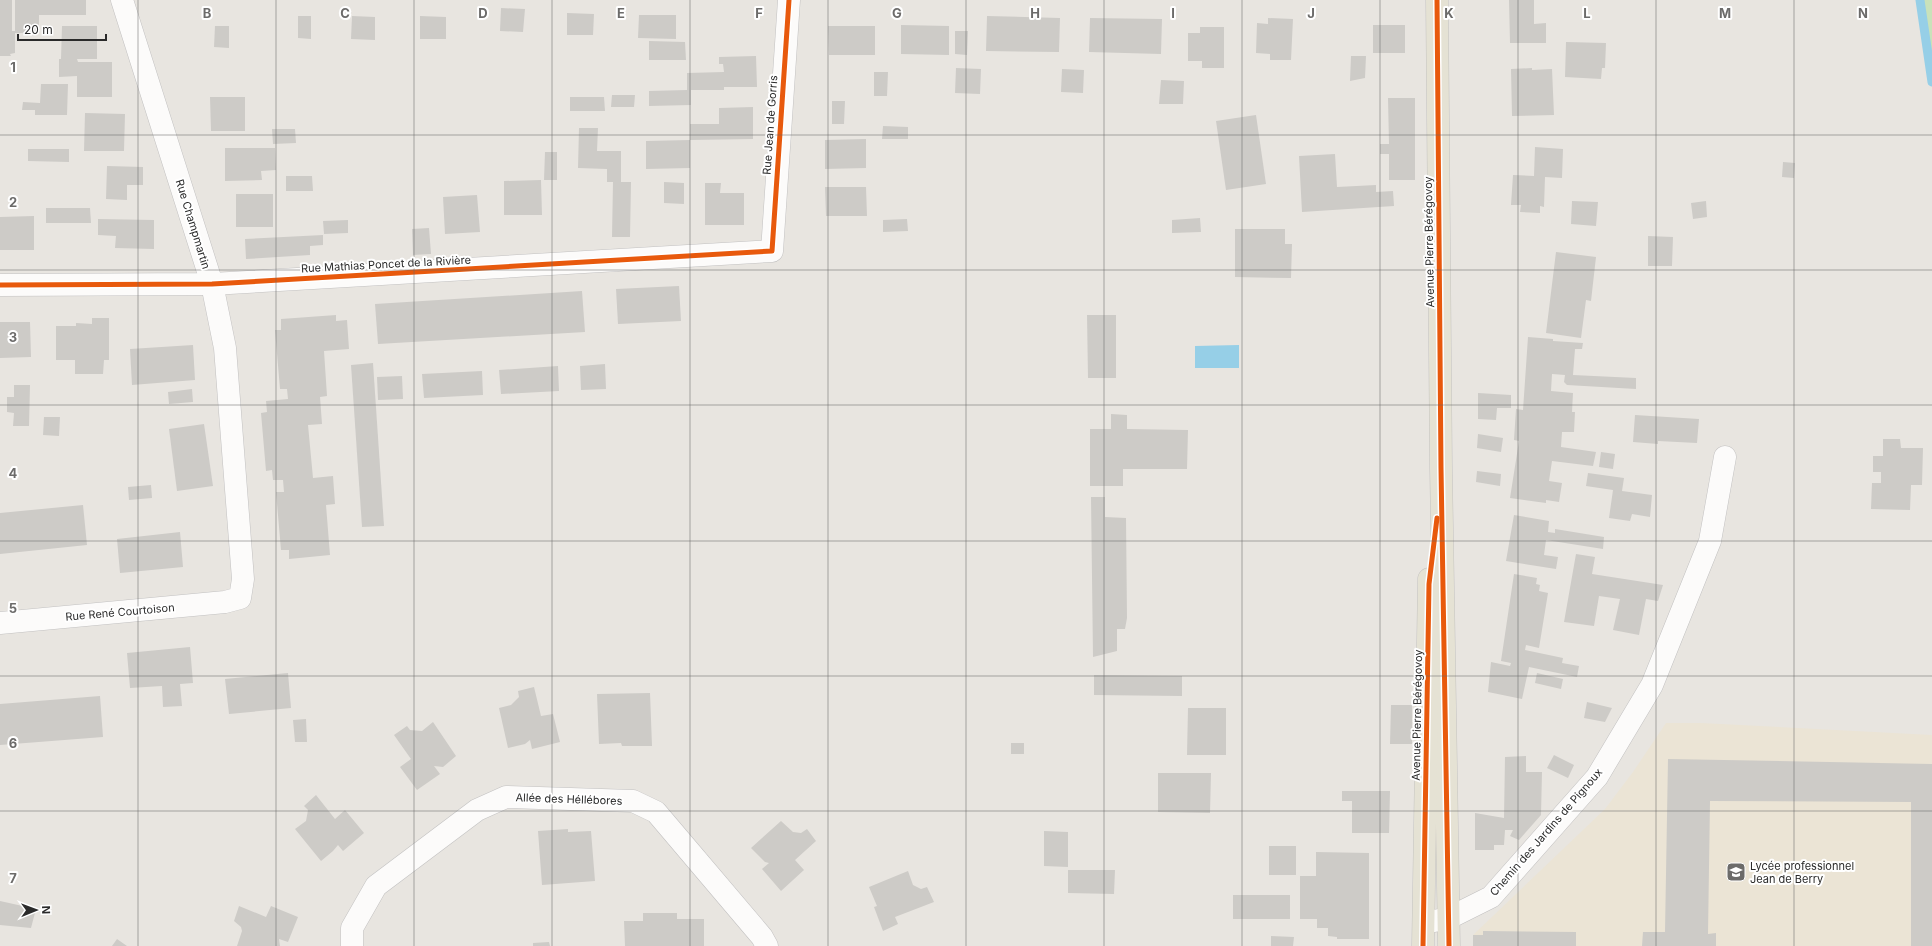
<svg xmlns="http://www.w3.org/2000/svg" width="1932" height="946" viewBox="0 0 1932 946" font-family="Inter,sans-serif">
<rect width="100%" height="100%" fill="#e8e5e0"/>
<!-- education -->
<path fill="#ebe4d5" d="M1666 723H1701L1932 735V946H1473V935L1605 809 1633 772Z"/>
<!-- green -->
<path fill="#c9e2ba" d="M1920 0H1932V82Z"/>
<!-- water -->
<path fill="#96cfe7" d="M1239 345V368H1195V346Z"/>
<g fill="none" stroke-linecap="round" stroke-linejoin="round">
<!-- stream -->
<path stroke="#96cfe7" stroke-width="9" d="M1920 0 1932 82"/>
</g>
<!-- building -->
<g fill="#cdcbc7">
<path d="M0 0H12V31H15V0H86V15H39V33H15V53L10 54 11 56H0Z"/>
<path d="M1509 0H1534V24L1546 23V43H1510Z"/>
<path d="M501 8 525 9 523 32 500 31Z"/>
<path d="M567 13 594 14 593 35H567Z"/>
<path d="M639 15H676V39L638 38Z"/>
<path d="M298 16H311V39L298 38Z"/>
<path d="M352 16 375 17V40L351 39Z"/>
<path d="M420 16 446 17V39H420Z"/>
<path d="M987 16 1060 18 1059 52 986 51Z"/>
<path d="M1090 18 1162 19 1161 54 1089 52Z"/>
<path d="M1268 18 1293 19 1291 60H1270V54L1256 53 1257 23 1268 24Z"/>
<path d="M901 25 949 26V55L901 54Z"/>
<rect x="1373" y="25" width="32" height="28"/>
<path d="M62 26H97V59H77L78 62H112V97H77V76L59 77V59H61Z"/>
<path d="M215 26H229V48L214 47Z"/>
<path d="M828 26H875V55H829Z"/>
<path d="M1200 27H1224V68H1202V61H1188V33H1200Z"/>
<path d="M955 31H968L967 55 955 54Z"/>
<path d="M649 41 685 42 686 60H649Z"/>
<path d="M1566 42 1606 43 1605 68H1602L1601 79 1565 77Z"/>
<path d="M756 56 757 87H724V90H691V105L649 106V91L687 90V73L724 72 723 64H719V57Z"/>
<path d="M1351 56H1366L1365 78 1350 81Z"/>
<path d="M956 68 981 69 980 94 955 93Z"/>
<path d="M1532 68V70L1552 69 1554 115 1512 116 1511 69Z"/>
<path d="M1062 69 1084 70 1083 93 1061 92Z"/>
<path d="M874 72H888L887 96H874Z"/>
<path d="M1161 80 1184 81 1183 104H1159Z"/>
<path d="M41 84H68L67 115H35V110H22L23 102 40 103Z"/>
<path d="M612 95H635L634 107H611Z"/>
<path d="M210 97H245V131H211Z"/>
<path d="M570 97H604L605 111H570Z"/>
<path d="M1388 98H1415V180H1389V154H1380V144H1389Z"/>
<path d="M832 101H845L844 124H832Z"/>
<path d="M753 107V139L690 140V168L646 169V141L690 140V124H719V108Z"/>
<path d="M85 113 125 114 124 151H84Z"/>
<path d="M1256 115 1266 184 1226 190 1216 121Z"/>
<path d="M883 126 908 127V139H882Z"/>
<path d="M579 128H598L597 151H621V182H631L630 237H612L613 182H607V169L578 168Z"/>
<path d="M272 129H295L296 143 273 144Z"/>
<path d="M866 139V168L825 169V140Z"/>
<path d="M1535 147 1563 149 1562 178 1545 177 1544 207 1540 206V213L1520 212 1521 205H1511L1513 175 1534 176Z"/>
<path d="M225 148H275L276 170 261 171 262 180 225 181Z"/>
<path d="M28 149H69V162L28 161Z"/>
<path d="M545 152H557V180H544Z"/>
<path d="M1335 154 1337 187 1376 185V192L1393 191 1394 206 1302 212 1299 156Z"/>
<path d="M1783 162 1795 163 1794 178 1782 177Z"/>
<path d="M107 166 143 167V185H127V200L106 199Z"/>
<path d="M286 176H312L313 191H286Z"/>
<path d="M541 180 542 215H504V181Z"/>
<path d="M664 182 684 183V204L664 203Z"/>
<path d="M705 183H721L720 193H744V225H705Z"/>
<path d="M825 187H866L867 216H826Z"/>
<rect x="236" y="194" width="37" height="33"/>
<path d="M477 195 480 232 445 234 443 197Z"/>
<path d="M1572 201 1598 202 1596 226 1571 224Z"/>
<path d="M1706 201 1707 217 1693 219 1691 203Z"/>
<path d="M46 208H90L91 223H46Z"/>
<path d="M34 216V250H0V217Z"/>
<path d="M1200 218 1201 232 1172 233V220Z"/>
<path d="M98 219 154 220V249L115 248 116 236 98 235Z"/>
<path d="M907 219 908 231 883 232V220Z"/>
<path d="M348 220V233L324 234 323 221Z"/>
<path d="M429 228 431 254 413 255 412 229Z"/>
<path d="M1235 229H1285V244H1292L1291 278 1235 277Z"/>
<path d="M323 235V245L310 246V255L246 259 245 239Z"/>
<path d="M1648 236 1673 237 1672 266H1648Z"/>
<path d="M1556 252 1596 257 1591 301 1586 300 1581 338 1546 333Z"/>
<path d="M679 286 681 321 618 324 616 289Z"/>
<path d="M582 291 585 332 378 344 375 304Z"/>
<path d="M336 315V321L347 320 349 349 324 351 327 396 320 397 322 424 308 425 313 478 333 476 335 504 326 505 330 555 289 559V550H281L276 492H284L283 480H273L272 470 266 471 261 413 267 412 266 401 288 399 287 389H280L275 330H281V319Z"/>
<path d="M1087 315H1116V378H1088Z"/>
<path d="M92 318H109V360H104L103 374H75V360H56V326H76V323L92 324Z"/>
<path d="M0 322H30L31 357 0 358Z"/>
<path d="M1528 337 1553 339V341L1583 343 1582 349H1575L1573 375 1636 378V389L1567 385 1564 382 1565 375 1552 374 1551 391 1573 393 1572 412H1575L1574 432H1562L1561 447 1596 452 1593 466 1552 461 1549 481 1562 483 1559 502 1546 500V503L1510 498 1519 441 1514 440 1516 409 1523 410Z"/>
<path d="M193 345 195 380 132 385 130 349Z"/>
<path d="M373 363 384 526 362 527 351 365Z"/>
<path d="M605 364 606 389 581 390 580 366Z"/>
<path d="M558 366 559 391 501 394 499 370Z"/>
<path d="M482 371 483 395 424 398 422 374Z"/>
<path d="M402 376 403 399 378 400 377 377Z"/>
<path d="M14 385H30L29 426H13L14 413 7 412V397H14Z"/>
<path d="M192 389 193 402 169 404 168 392Z"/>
<path d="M1478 393 1511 395V408H1497L1496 420 1478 419Z"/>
<path d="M1111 414 1127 415V429L1188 430 1187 469H1123V486H1090V429H1111Z"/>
<path d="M1635 415 1699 419 1697 443 1658 441V444L1633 442Z"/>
<path d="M44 417H60L59 436 43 435Z"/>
<path d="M204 424 213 486 177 491 169 429Z"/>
<path d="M1478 434 1503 438 1501 452 1477 448Z"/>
<path d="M1883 439H1900L1901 448H1923L1922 485H1911L1910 510 1871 509 1872 483H1881V472H1873V456H1883Z"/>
<path d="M1601 452 1615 454 1613 469 1599 467Z"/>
<path d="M1477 471 1501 474 1500 486 1476 482Z"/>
<path d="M1588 473 1624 478 1622 491 1652 495 1650 517 1632 514 1630 521 1609 518 1613 490 1586 486Z"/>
<path d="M151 485 152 498 129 500 128 487Z"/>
<path d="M1091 497H1105V517L1126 518 1127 618 1125 629H1117V651L1093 657Z"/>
<path d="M83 505 87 545 0 554V513Z"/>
<path d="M1514 515 1549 521 1548 532 1555 533V529L1604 537 1603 549 1546 540 1544 555 1558 557 1556 569 1506 561Z"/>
<path d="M180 532 183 567 120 573 117 539Z"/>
<path d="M1576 554 1595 557 1592 574 1663 585 1658 601 1646 599 1639 635 1613 630 1620 599 1599 596 1594 626 1564 622Z"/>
<path d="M1514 574 1537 578 1536 584 1540 585 1539 591 1548 593 1539 648 1526 645 1525 650 1563 658 1562 663 1579 666 1577 677 1529 667 1522 699 1488 692 1491 662 1510 666 1511 663 1501 661Z"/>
<path d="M190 647 193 683 180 684 182 706 163 707 162 686 130 688 127 653Z"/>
<path d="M288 673 291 708 229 714 225 679Z"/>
<path d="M1537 673 1563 679 1561 689 1535 683Z"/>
<path d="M1094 675 1182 676V696L1094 695Z"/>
<path d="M534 687 541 716 553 714 560 742 532 749 530 740 525 744 508 748 499 708 511 705 519 697 518 691Z"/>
<path d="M650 693 652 746H622L621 743 599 744 597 694Z"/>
<path d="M100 696 103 737 0 745V704Z"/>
<path d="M1587 702 1612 708 1605 722 1584 718Z"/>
<path d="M1391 705H1412V744H1390Z"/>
<path d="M1188 708H1226V755H1187Z"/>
<path d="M306 719 307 742H295L293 720Z"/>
<path d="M433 722 456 756 443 767 434 766 440 774 417 790 400 767 411 759 394 735 407 726 410 730 422 731Z"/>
<rect x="1011" y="743" width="13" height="11"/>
<path d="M1554 755 1574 765 1568 778 1547 768Z"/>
<path d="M1526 756V772H1542L1541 815 1519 840 1510 836 1513 830H1505L1504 845H1494V850H1475V813L1504 818 1505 757Z"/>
<path d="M1668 759 1932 764V946H1911V802L1710 801 1708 934 1716 933V946H1642L1643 932H1665Z"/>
<path d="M1158 773H1211L1210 813 1158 812Z"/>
<path d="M1342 791H1390L1389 833H1352V801H1342Z"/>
<path d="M316 795 335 819 345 810 364 833 343 851 338 845 333 851 321 861 295 829 306 821 308 810 304 806Z"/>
<path d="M781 821 793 832 801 833 807 829 816 841 795 860 804 870 781 891 762 869 769 863 765 862 751 848Z"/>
<path d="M568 829V832L591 831 595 881 542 885 538 831Z"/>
<path d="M1044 831 1068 832V867L1044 866Z"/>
<rect x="1269" y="846" width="27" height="29"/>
<path d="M1316 852 1369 853V939H1337V937L1328 936V928H1317V919H1300V876H1316Z"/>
<path d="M1068 870H1115L1114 894 1068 893Z"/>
<path d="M908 871 913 885 921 889 927 887 934 902 895 917 898 924 883 931 874 907 877 906 869 887Z"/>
<rect x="1233" y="895" width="57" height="24"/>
<path d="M0 901 36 909 31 928 0 925Z"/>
<path d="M239 906 266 917 271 906 298 917 288 942 279 939 280 946H237L242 931 241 927 234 921Z"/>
<path d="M643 913H677V919H704V946H625L624 921H643Z"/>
<path d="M1483 931 1576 932V946H1473V935H1483Z"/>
<path d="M1271 936 1294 937 1293 946H1271Z"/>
<path d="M117 939 127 946H112Z"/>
<path d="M549 942 550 946H533V943Z"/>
</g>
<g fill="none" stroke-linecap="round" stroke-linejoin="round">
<defs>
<g id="minor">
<path d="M0 285 212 284 772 251 789 0"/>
<path d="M0 623 225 602 240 598 243 579 225 348 212 284 122 0"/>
<path d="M1424 923 1449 918 1491 897 1597 777 1652 685 1710 541 1725 457"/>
<path d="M352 946V928L376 886 477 810 506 797 633 801 656 812 762 937 767 946"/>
</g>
<g id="major">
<path d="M1437 0 1441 468 1449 946"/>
<path d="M1423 946 1429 579"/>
</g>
</defs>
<!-- minor casing -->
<use href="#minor" stroke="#c2c1c1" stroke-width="23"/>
<!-- major casing -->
<use href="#major" stroke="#c4c3c1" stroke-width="23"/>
<!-- minor -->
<use href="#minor" stroke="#fcfbfa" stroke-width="22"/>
<!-- major -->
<use href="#major" stroke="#e5e2d4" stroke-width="22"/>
<defs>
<g id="cycleway">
<path d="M1437 0 1441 468 1449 946"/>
<path d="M0 285 212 284 772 251 789 0"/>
<path d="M1423 946 1429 584 1437 518"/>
</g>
</defs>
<!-- cycleway casing -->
<use href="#cycleway" stroke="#fff" stroke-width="8"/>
<!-- cycleway -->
<use href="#cycleway" stroke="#e8590c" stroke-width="5"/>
</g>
<!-- grid -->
<path fill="none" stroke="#6c6b6a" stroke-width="1" stroke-opacity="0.55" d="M138 0V946M276 0V946M414 0V946M552 0V946M690 0V946M828 0V946M966 0V946M1104 0V946M1242 0V946M1380 0V946M1518 0V946M1656 0V946M1794 0V946M0 135H1932M0 270H1932M0 405H1932M0 541H1932M0 676H1932M0 811H1932"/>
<!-- icons -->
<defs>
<symbol id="school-square" viewBox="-11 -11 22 22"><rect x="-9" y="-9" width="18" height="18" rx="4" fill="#6c6b6a" stroke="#fff"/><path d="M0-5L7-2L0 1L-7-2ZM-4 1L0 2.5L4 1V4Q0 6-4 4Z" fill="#fff"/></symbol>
</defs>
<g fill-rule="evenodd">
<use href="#school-square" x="1725" y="861" width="22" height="22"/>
</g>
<g text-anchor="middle" stroke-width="4" stroke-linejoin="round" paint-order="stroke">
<!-- street labels -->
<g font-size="11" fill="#2a2a2a" stroke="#fff">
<text transform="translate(770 125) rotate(-86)" y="4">Rue Jean de Gorris</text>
<text transform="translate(193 224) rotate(73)" y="4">Rue Champmartin</text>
<text transform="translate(1429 242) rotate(-91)" y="4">Avenue Pierre Bérégovoy</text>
<text transform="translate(386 264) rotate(-3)" y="4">Rue Mathias Poncet de la Rivière</text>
<text transform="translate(120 612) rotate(-5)" y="4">Rue René Courtoison</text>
<text transform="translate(1417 715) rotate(-89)" y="4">Avenue Pierre Bérégovoy</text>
<text transform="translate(569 799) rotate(2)" y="4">Allée des Héllébores</text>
<text transform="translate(1546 832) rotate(-49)" y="4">Chemin des Jardins de Pignoux</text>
</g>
<!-- poi labels -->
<g font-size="11" fill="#2a2a2a" stroke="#fff" text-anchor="start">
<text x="1750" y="870">Lycée professionnel<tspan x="1750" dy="13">Jean de Berry</tspan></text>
</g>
</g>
<g font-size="13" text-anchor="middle" font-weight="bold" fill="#6c6b6a" stroke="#fff" stroke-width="4" stroke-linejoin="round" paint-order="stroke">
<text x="207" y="18">B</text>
<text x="345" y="18">C</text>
<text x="483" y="18">D</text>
<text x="621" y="18">E</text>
<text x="759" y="18">F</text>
<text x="897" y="18">G</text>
<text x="1035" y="18">H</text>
<text x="1173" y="18">I</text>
<text x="1311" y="18">J</text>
<text x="1449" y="18">K</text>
<text x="1587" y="18">L</text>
<text x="1725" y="18">M</text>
<text x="1863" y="18">N</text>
<text x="13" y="72">1</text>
<text x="13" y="207">2</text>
<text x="13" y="342">3</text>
<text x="13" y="478">4</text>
<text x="13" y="613">5</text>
<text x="13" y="748">6</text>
<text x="13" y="883">7</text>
</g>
<!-- north arrow -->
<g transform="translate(36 910) rotate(89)" stroke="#ffffff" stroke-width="3" paint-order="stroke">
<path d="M0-3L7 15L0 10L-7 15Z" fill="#2a2a2a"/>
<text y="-6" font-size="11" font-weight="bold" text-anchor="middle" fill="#2a2a2a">N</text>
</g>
<!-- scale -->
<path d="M18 34v6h88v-6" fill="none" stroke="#2a2a2a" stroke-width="2"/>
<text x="24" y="34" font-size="12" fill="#2a2a2a" stroke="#ffffff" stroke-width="3" paint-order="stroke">20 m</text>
</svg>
